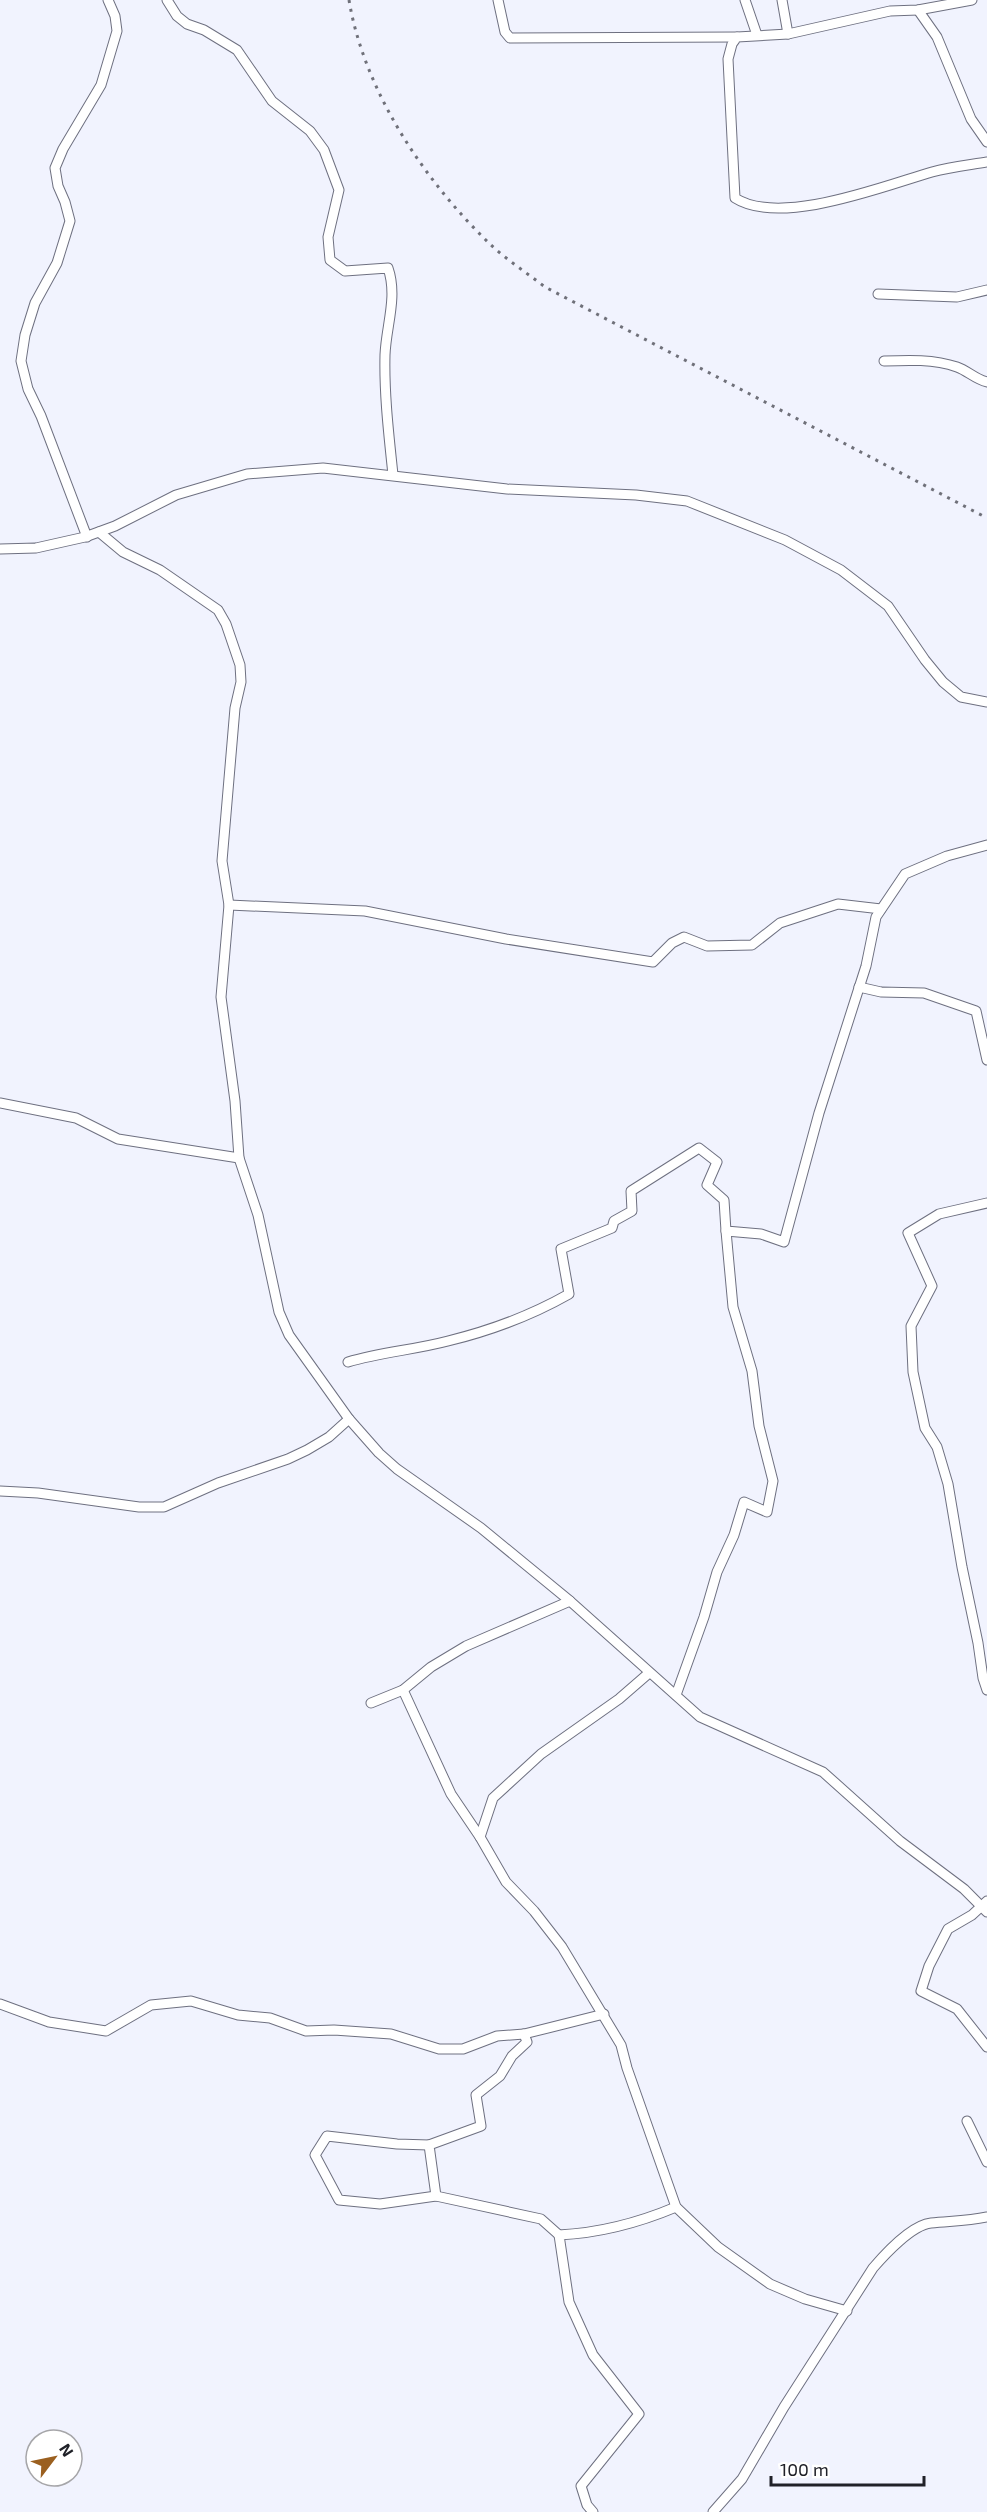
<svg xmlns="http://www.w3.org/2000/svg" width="987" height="2512" viewBox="0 0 987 2512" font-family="'Exo 2',sans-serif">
<rect width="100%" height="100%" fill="#f1f3fe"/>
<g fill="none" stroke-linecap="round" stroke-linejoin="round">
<defs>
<g id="street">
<path d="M167 0 177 16 187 24 204 30 237 50 272 101 310 131 324 150 339 190 328 237 330 260 345 271 388 268C398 297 386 326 385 355 384 395 389 436 393 475"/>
<path d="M498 0 505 32 510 38 737 37"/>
<path d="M745 0 757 35"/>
<path d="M782 0 788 34"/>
<path d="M972 0 918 10 890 11 788 34 737 37 732 44 728 59 735 198C780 227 884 186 932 172 950 167 969 165 987 162"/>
<path d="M918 10 937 37 971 119 987 142"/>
<path d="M878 294 957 297 987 290"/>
<path d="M884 361C908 360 934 359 957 367 968 371 975 379 987 382"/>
<path d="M99 532 123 552 160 570 218 610 226 624 240 665 241 682 235 708 222 861 229 905 221 997 235 1101 239 1158 258 1215 279 1312 289 1335 349 1419 379 1453 397 1469 481 1528 570 1601 700 1717 823 1772 900 1841 964 1889 987 1912"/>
<path d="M87 537 41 416 28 389 21 361 25 335 35 303 57 263 70 221 65 202 58 186 55 168 63 149 101 85 117 31 115 16 108 0"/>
<path d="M0 549 36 548 85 537 115 526 176 495 247 474 323 468 507 489 636 495 687 501 785 540 841 570 888 606 925 660 943 682 961 697 987 702"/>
<path d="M229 905 365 911 506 939 653 962 672 943 684 937 707 946 752 945 780 923 838 904 881 909"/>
<path d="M859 987 881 992 924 993 976 1011 987 1060"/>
<path d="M0 1103 76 1118 118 1139 239 1158"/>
<path d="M987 1203 939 1214 908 1233 932 1286 911 1326 913 1372 925 1428 937 1447 948 1484 962 1567 978 1643 983 1678 987 1690"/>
<path d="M348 1362C381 1352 414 1350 448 1341 489 1331 532 1315 569 1294L561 1249 612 1228 614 1221 632 1211 631 1191 699 1148 717 1162 707 1185 724 1200 726 1231 761 1234 784 1242 819 1113 866 966 876 917 905 874 947 856 987 845"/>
<path d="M0 1491 38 1493 139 1507H164L218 1483 288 1459 307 1450 329 1437 349 1419"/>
<path d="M649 1673 619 1699 541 1754 493 1798 480 1837 506 1882 534 1911 562 1947 621 2045 627 2068 676 2207 718 2247 770 2284 805 2299 847 2311"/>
<path d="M403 1690 451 1794 480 1837"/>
<path d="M676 1695 704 1617 717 1572 734 1535 744 1502 767 1512 773 1481 759 1426 752 1371 733 1307 726 1231"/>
<path d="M371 1703 403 1690 431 1667 466 1646 570 1601"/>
<path d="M987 1901 972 1915 948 1929 929 1966 921 1991 957 2009 987 2047"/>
<path d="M0 2004 49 2022 106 2031 151 2005 191 2001 238 2015 270 2018 306 2031 334 2030 391 2034 439 2049H463L497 2036 524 2034 604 2014"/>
<path d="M524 2034 527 2042 512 2056 500 2076 476 2095 481 2126 429 2145 436 2196 541 2219 559 2235"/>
<path d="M967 2121 987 2162"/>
<path d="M429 2145 397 2144 327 2136 315 2155 339 2200 380 2204 436 2196"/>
<path d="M593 2512 587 2505 581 2486 639 2414 593 2355 569 2302 559 2235C600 2233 638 2223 676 2207"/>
<path d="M713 2512 742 2479 784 2407 873 2268C885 2254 912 2225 931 2223 950 2221 968 2221 987 2217"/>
</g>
</defs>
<!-- street casing -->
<use href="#street" stroke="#6e7080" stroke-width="11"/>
<!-- street -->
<use href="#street" stroke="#fff" stroke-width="9"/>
<!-- rail -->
<path stroke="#6f7079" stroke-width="3" stroke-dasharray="3 6" stroke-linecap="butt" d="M349 0C364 91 425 182 491 245 507 260 527 273 545 287L987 518"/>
</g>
<!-- north arrow -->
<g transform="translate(54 2458) rotate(58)"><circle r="28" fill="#ffffff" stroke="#a6a6a9" stroke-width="1.5"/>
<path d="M0-4.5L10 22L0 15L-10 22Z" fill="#9b6020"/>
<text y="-9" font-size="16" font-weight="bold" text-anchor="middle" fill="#202128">N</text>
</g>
<!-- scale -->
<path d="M771 2476v9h153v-9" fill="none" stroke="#202128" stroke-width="3"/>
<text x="780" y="2476" font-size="18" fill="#202128" stroke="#ffffff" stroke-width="4.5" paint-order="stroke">100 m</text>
</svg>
